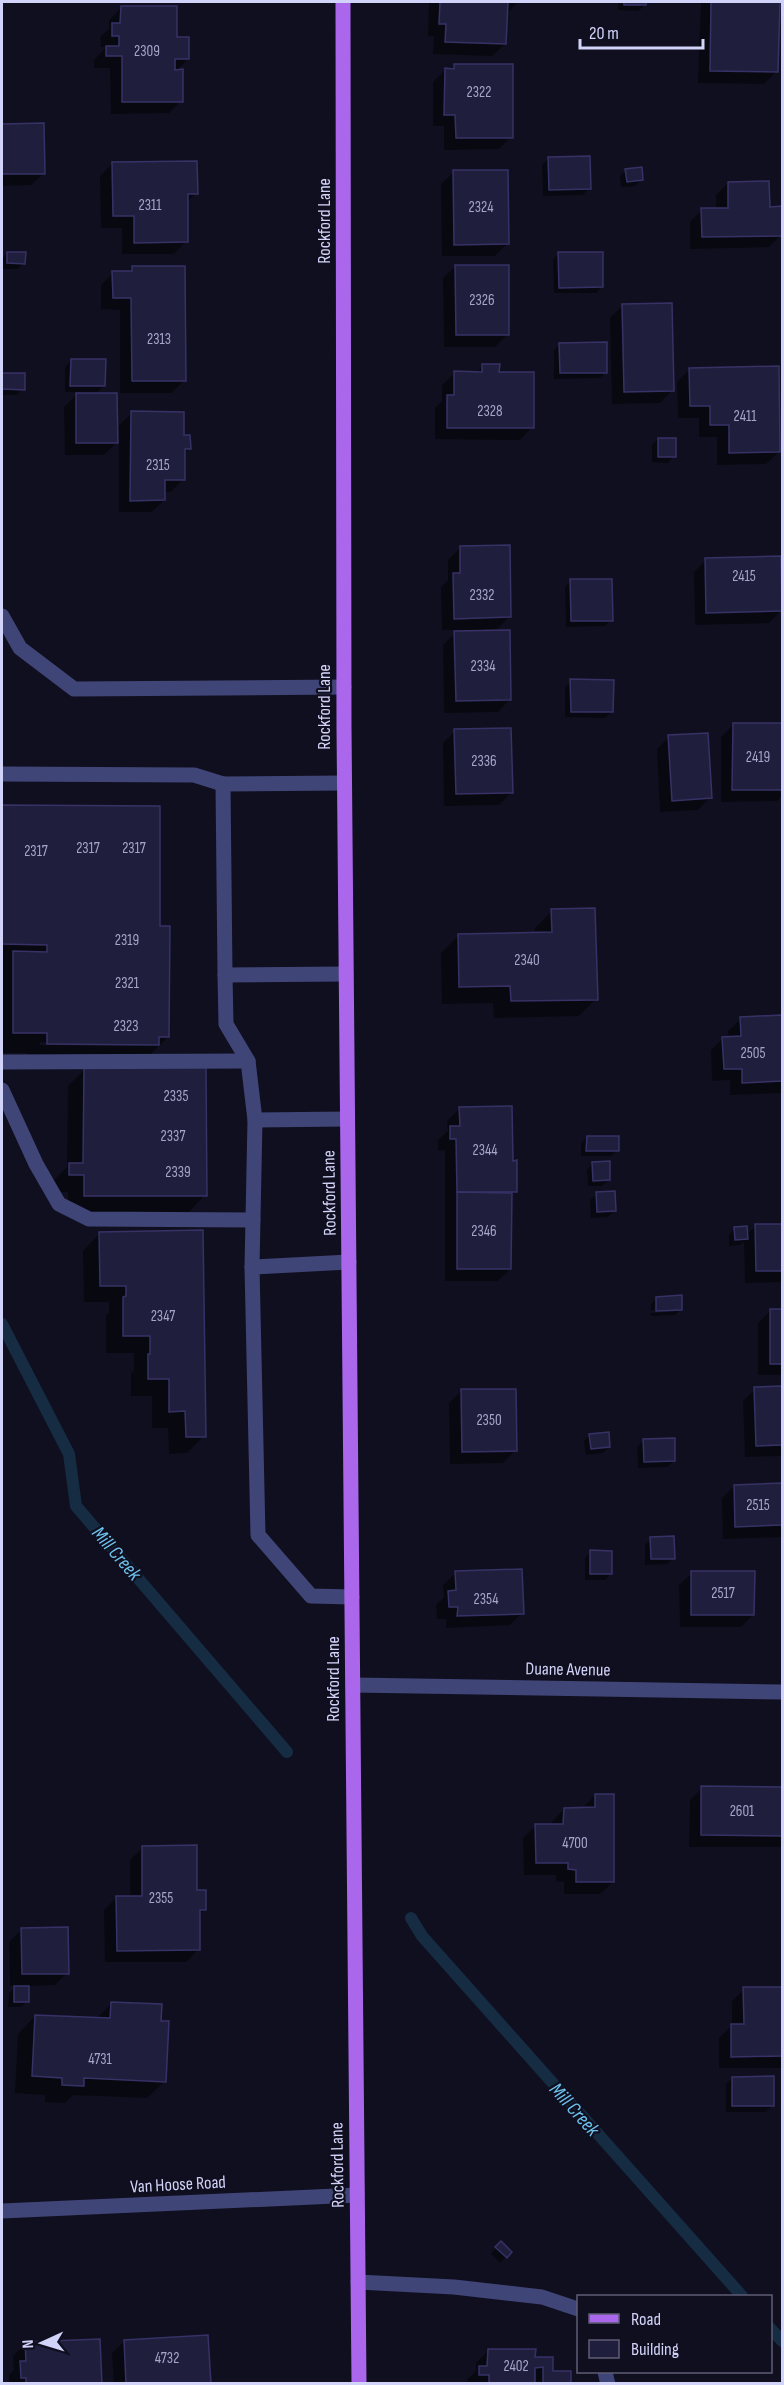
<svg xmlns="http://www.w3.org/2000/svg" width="784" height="2385" viewBox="0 0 784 2385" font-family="'Sofia Sans Condensed',sans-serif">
<rect width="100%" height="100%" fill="#100f1f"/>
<!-- shadow -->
<g fill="#0007" fill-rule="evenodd">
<path d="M429 2H518L506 14 505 44 492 56 433 54 434 36H428Z"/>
<path d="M618 2H645V5L638 11 618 10Z"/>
<path d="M701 2H778L777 71 764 84 698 83Z"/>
<path d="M121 8 175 38 188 59 176 71 181 101 169 113 111 114 110 68H94V60L106 47H101L100 37 109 29V20Z"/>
<path d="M455 65 511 137 499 149 444 150V126H433V82L445 70H450Z"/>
<path d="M2 125H43L44 173 31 185 2 186Z"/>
<path d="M548 159 589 188 583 195 543 196 542 165Z"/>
<path d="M113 163 196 193 186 203V241L174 254H122V228H101L100 176Z"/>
<path d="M626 170 642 179 635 186 621 187 620 176Z"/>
<path d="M454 172 508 243 495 256H442L441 184Z"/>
<path d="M728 183 768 208 781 235 769 247 690 249V222L702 210H716V195Z"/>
<path d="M7 253 24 263 18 269H2V259Z"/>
<path d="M559 253 602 287 596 293H554L553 260Z"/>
<path d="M456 266 508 334 495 347H444L443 278Z"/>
<path d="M132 267 184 380 172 393H120V310L101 309V285L113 273H127Z"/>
<path d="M622 306 672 391 660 403 612 404 610 318Z"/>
<path d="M560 344 606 372 600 378 554 379V350Z"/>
<path d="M71 361 104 386 95 394 116 428 132 413 183 437 189 449 183 455V479L171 492H164V500L152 512H119V440L104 455H65L64 407 79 392H65V367Z"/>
<path d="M483 366 497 373 532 427 520 440 435 439V408L442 401V385L455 373H476Z"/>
<path d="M690 369 779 452 766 464 717 465V437H699V418H678L677 382Z"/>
<path d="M2 374H23V389L17 395H2Z"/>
<path d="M658 439 674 456 668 463 652 462V445Z"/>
<path d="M460 548 510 616 497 629H483L510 699 498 712 444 713 443 645 458 630H442L441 587 448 580V560Z"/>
<path d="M706 560 782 610 769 623 695 625 694 572Z"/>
<path d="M571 581 611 620 605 626 566 627 565 587Z"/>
<path d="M571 681 612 712 605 718 565 717V687Z"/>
<path d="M733 725H782V796L777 801 721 802V737Z"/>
<path d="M455 731 512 792 499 805 444 806 443 743Z"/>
<path d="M669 737 710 797 698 810 660 812 657 749Z"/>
<path d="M2 807 159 808 158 928 168 1037 147 1058 27 1064V1053H2ZM40 1042 149 1043V1046L40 1045Z"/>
<path d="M552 911 596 999 579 1016 494 1018 493 1003 442 1004 441 953 458 936 535 934V928Z"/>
<path d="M782 1017V1093L730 1095V1080L712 1081 711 1050 723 1038H729L728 1031 741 1019Z"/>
<path d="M85 1069 205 1195 188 1213H68V1192H53L52 1182 67 1167 68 1086Z"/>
<path d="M460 1108 512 1162 516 1191 511 1196 510 1269 498 1281H445V1150L438 1151V1140L448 1131 447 1121Z"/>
<path d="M587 1137 618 1150 611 1156H581V1144Z"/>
<path d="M593 1163 608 1180 602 1186H588L587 1170Z"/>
<path d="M597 1194 614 1211 608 1217 591 1218 590 1200Z"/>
<path d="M782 1225V1282L745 1283 744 1242 740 1245 729 1246V1234L735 1228 746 1235 756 1226Z"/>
<path d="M100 1233 204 1436 187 1453 169 1454 168 1428H152V1396H131V1373L134 1370V1353H106V1315L109 1313V1302H84L83 1251Z"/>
<path d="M657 1298 681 1309 675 1315 651 1316V1313L677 1311V1308L651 1310V1304Z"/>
<path d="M771 1310H782V1375H758V1323Z"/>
<path d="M782 1388V1456L745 1457 743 1401 755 1389Z"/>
<path d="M461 1391 516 1450 503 1463 450 1464 449 1403Z"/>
<path d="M590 1435 609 1447 603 1453 586 1455 584 1441Z"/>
<path d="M643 1441 674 1461 667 1467 638 1468 637 1447Z"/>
<path d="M782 1484V1537L723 1539 722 1498 734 1486Z"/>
<path d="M651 1539 674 1558 667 1564 645 1565V1545Z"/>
<path d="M591 1552 611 1574 605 1580H585V1558Z"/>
<path d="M456 1573 522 1613 510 1625 446 1628V1619H437L436 1605 444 1597 443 1585Z"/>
<path d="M692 1573 753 1615 741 1627H680L679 1585Z"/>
<path d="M702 1788H782V1847H689L690 1800Z"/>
<path d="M595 1795 613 1882 600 1894H564V1882L556 1881V1875H524L523 1838 536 1826 552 1825V1822L564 1809 583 1808Z"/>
<path d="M142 1848 196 1892 205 1909 199 1915V1949L186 1962H105L104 1910 116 1898 130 1897V1860Z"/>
<path d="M22 1929 67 1973 55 1985 28 1986 27 2001 21 2007H8L9 1993 16 1986H10L9 1942Z"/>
<path d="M782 1988V2068H719V2038L732 2025V2001L744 1989Z"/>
<path d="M111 2004 165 2081 147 2098 73 2095 65 2103 45 2102V2095L15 2093 18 2034 35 2016 96 2019Z"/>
<path d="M732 2078 772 2106 766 2112H726V2084Z"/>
<path d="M501 2243 510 2252 500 2263 491 2254Z"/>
<path d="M125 2341 209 2384H114L112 2353Z"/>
<path d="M25 2344 100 2384H9V2375L14 2370 13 2356Z"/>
<path d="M488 2351 534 2359 570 2384H467V2380L476 2371V2363Z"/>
</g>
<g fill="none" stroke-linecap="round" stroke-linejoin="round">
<!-- stream -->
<g stroke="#152c43" stroke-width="12">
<path d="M2 1324 69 1454 76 1506 287 1752"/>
<path d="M411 1918 422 1936 742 2296"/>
<path d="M770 2328 782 2341"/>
</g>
</g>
<!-- building -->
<g fill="#201e3d" stroke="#363266" stroke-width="1.5">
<path d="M440 2H520H508L506 44 445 42 446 24H439Z"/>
<rect x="624" y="2" width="22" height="3"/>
<path d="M711 2H780L778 72 710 71Z"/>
<path d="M121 6H177V37H189V59H175V70L183 69V102H122V56H106V46H119V36H112V23H120Z"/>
<path d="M454 64H513V138H456L455 115H444L445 68 454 69Z"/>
<path d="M44 123 45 174H2V124Z"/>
<path d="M590 156 591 189 549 190 548 157Z"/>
<path d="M197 161 198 194H188V242L134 243V216H113L112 162Z"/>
<path d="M642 167 643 180 627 182 625 169Z"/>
<path d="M453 170H508L509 244 454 245Z"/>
<path d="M769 181 770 207 782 206V236L702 237 701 208H728V182Z"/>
<path d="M7 252H26L25 264 7 263Z"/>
<path d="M558 252H603V287L559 288Z"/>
<path d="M455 265H509V335H456Z"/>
<path d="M132 266H185L186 381H132L131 298H113L112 271H132Z"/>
<path d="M672 303 674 391 624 392 622 304Z"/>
<path d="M607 342V373H560L559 343Z"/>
<path d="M71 359H106L105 386H70Z"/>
<path d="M482 364H500L499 372H534V428H447V395H454V371L482 372Z"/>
<path d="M779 366 780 452 729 453V425H710V406H690L689 368Z"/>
<path d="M2 373H25V390L2 389Z"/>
<path d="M76 393H117L118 443H76Z"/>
<path d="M131 411 184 412V435H190L191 449H185V480H165V500L130 501Z"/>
<rect x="658" y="438" width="18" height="19"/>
<path d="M510 545 511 617 454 619 453 573H460V546Z"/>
<path d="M781 556 782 611 706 613 705 558Z"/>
<path d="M570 579H612L613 621H571Z"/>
<path d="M510 630 511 700 456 701 454 631Z"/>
<path d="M570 679 614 680 613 712H571Z"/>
<path d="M733 723H782V790H732Z"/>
<path d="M511 728 513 793 456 794 454 729Z"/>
<path d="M708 733 712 798 672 801 668 735Z"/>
<path d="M2 805 160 806V926H170L169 1037H159V1045L47 1044V1033H13V951L47 952V945L2 944Z"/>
<path d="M595 908 598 1000 511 1001 510 986 459 987 458 934 552 932 551 909Z"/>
<path d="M782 1015V1081L742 1083V1069H724L722 1037 741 1036 740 1017Z"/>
<path d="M84 1067H206L207 1196H84V1175H69V1163H83Z"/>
<path d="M512 1106 513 1161 517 1160V1192H457L456 1139H450V1126H460L459 1107Z"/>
<path d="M587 1136H619V1151H586Z"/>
<path d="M610 1161V1180L593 1181 592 1162Z"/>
<path d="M615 1191 616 1211 597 1212 596 1192Z"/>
<path d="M457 1192 512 1193 511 1269H457Z"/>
<path d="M755 1224H782V1271H756Z"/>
<path d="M747 1226 748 1239 735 1240 734 1227Z"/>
<path d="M203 1230 206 1437H186L185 1411 169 1412V1379H148V1354H150V1336H123V1297L126 1296V1286H100L99 1232Z"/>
<path d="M682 1295V1310L656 1311V1297Z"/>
<rect x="770" y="1309" width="12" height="55"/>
<path d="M782 1386V1445L756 1446 754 1387Z"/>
<path d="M461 1389H516L517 1451 462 1452Z"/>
<path d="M609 1432 610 1447 591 1449 589 1434Z"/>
<path d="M675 1438V1461L644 1462 643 1439Z"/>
<path d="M782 1483V1525L735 1527 734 1485Z"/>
<path d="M674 1536 675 1559H651L650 1537Z"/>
<path d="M590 1550 612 1551V1574H590Z"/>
<path d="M522 1569 524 1614 457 1616 458 1607H449L448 1591 456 1590 455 1571Z"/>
<path d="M691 1571H755L754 1615H691Z"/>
<path d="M701 1786 782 1787V1836L701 1835Z"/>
<path d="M595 1794H614V1882H576V1870L568 1869V1863H536L535 1824H563L564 1808 595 1807Z"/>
<path d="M197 1845V1890H206V1910H200V1950L117 1951 116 1896H142V1846Z"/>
<path d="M68 1927 69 1974H22L21 1928Z"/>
<rect x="14" y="1986" width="15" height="16"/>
<path d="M743 1987H782V2056L731 2057V2024H744Z"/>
<path d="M111 2002 162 2004 161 2021H169L166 2082 84 2078V2086H82L62 2085V2078L32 2076 35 2015 110 2018Z"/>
<path d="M774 2076V2106H732V2077Z"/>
<path d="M501 2241 512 2252 507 2258 495 2247Z"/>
<path d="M208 2335 211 2384H126L124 2340Z"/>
<path d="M100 2339 102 2384H26V2378H21L20 2361H26L25 2342Z"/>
<path d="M488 2349H536L535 2357H553V2371H571V2384H543V2367L535 2368V2384H489V2375H479V2366H487Z"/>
</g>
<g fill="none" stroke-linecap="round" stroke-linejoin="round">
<!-- minor -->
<g stroke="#404578" stroke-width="15">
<path d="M2 616 20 648 74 689 344 687"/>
<path d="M2 774 194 775 223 784"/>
<path d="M344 783 223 784 225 975 346 974"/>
<path d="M225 975 226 1024 248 1061 255 1120 347 1119"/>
<path d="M2 1062 248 1061"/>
<path d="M2 1090 36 1164 59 1204 89 1219 253 1220"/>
<path d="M255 1120 252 1267 258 1535 311 1596 352 1597"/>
<path d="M252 1267 349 1262"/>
<path d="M353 1685 782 1692"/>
<path d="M2 2211 357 2195"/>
<path d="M358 2282 454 2287 542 2297 578 2309"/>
<path d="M605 2372 608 2384"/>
</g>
<!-- major -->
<path stroke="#aa67ec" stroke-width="15" d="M343 2 344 726 359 2384"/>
</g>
<g text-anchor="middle" stroke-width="4.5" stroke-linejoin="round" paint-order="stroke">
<!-- number labels -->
<g font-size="15" fill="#a6a6ca">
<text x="147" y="56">2309</text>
<text x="479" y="97">2322</text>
<text x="150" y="210">2311</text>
<text x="481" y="212">2324</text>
<text x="482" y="305">2326</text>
<text x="159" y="344">2313</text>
<text x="490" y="416">2328</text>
<text x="745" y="421">2411</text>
<text x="158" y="470">2315</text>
<text x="744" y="581">2415</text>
<text x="482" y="600">2332</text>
<text x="483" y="671">2334</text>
<text x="758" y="762">2419</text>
<text x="484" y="766">2336</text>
<text x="88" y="853">2317</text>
<text x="134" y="853">2317</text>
<text x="36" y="856">2317</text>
<text x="127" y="945">2319</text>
<text x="527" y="965">2340</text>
<text x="127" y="988">2321</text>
<text x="126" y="1031">2323</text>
<text x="753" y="1058">2505</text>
<text x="176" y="1101">2335</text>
<text x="173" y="1141">2337</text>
<text x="485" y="1155">2344</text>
<text x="178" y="1177">2339</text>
<text x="484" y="1236">2346</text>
<text x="163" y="1321">2347</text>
<text x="489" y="1425">2350</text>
<text x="758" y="1510">2515</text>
<text x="723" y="1598">2517</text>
<text x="486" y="1604">2354</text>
<text x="742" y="1816">2601</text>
<text x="575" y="1848">4700</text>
<text x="161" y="1903">2355</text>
<text x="100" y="2064">4731</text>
<text x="167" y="2363">4732</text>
<text x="516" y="2371">2402</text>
</g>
<!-- street labels -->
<g font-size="18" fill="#d2d3f9" stroke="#100f1f">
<text transform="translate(324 221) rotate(-90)" y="6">Rockford Lane</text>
<text transform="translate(324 707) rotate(-90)" y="6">Rockford Lane</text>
<text transform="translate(329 1193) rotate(-91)" y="6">Rockford Lane</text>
<text transform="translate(568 1669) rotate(1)" y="6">Duane Avenue</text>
<text transform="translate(333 1679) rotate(-90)" y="6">Rockford Lane</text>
<text transform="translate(337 2165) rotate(-91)" y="6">Rockford Lane</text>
<text transform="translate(178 2184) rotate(-3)" y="6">Van Hoose Road</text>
</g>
<!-- water labels -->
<g font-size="20" font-style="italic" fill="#6dc1ed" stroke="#100f1f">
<text transform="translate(117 1553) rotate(49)" y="7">Mill Creek</text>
<text transform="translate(575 2109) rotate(48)" y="7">Mill Creek</text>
</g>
</g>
<!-- border -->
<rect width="784" height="2385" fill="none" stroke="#d2d3f9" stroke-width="6"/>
<!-- legend -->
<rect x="577" y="2295" width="195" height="78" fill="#100f1f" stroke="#5e5d76" stroke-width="1.5"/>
<rect x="589" y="2314" width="30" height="9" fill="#aa67ec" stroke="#5e5d76" stroke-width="1.5"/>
<text x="631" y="2325" font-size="18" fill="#d2d3f9">Road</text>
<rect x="589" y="2340" width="30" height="18" fill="#201e3d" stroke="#5e5d76" stroke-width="1.5"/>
<text x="631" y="2355" font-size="18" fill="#d2d3f9">Building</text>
<!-- north arrow -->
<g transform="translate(42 2343) rotate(266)" stroke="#100f1f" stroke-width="4.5" paint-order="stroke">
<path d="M0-4.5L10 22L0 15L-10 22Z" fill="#d2d3f9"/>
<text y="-9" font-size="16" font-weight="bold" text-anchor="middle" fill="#d2d3f9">N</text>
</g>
<!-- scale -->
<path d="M580 39v9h123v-9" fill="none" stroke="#d2d3f9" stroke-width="3"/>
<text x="589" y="39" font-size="18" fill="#d2d3f9" stroke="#100f1f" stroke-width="4.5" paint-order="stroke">20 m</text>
</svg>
